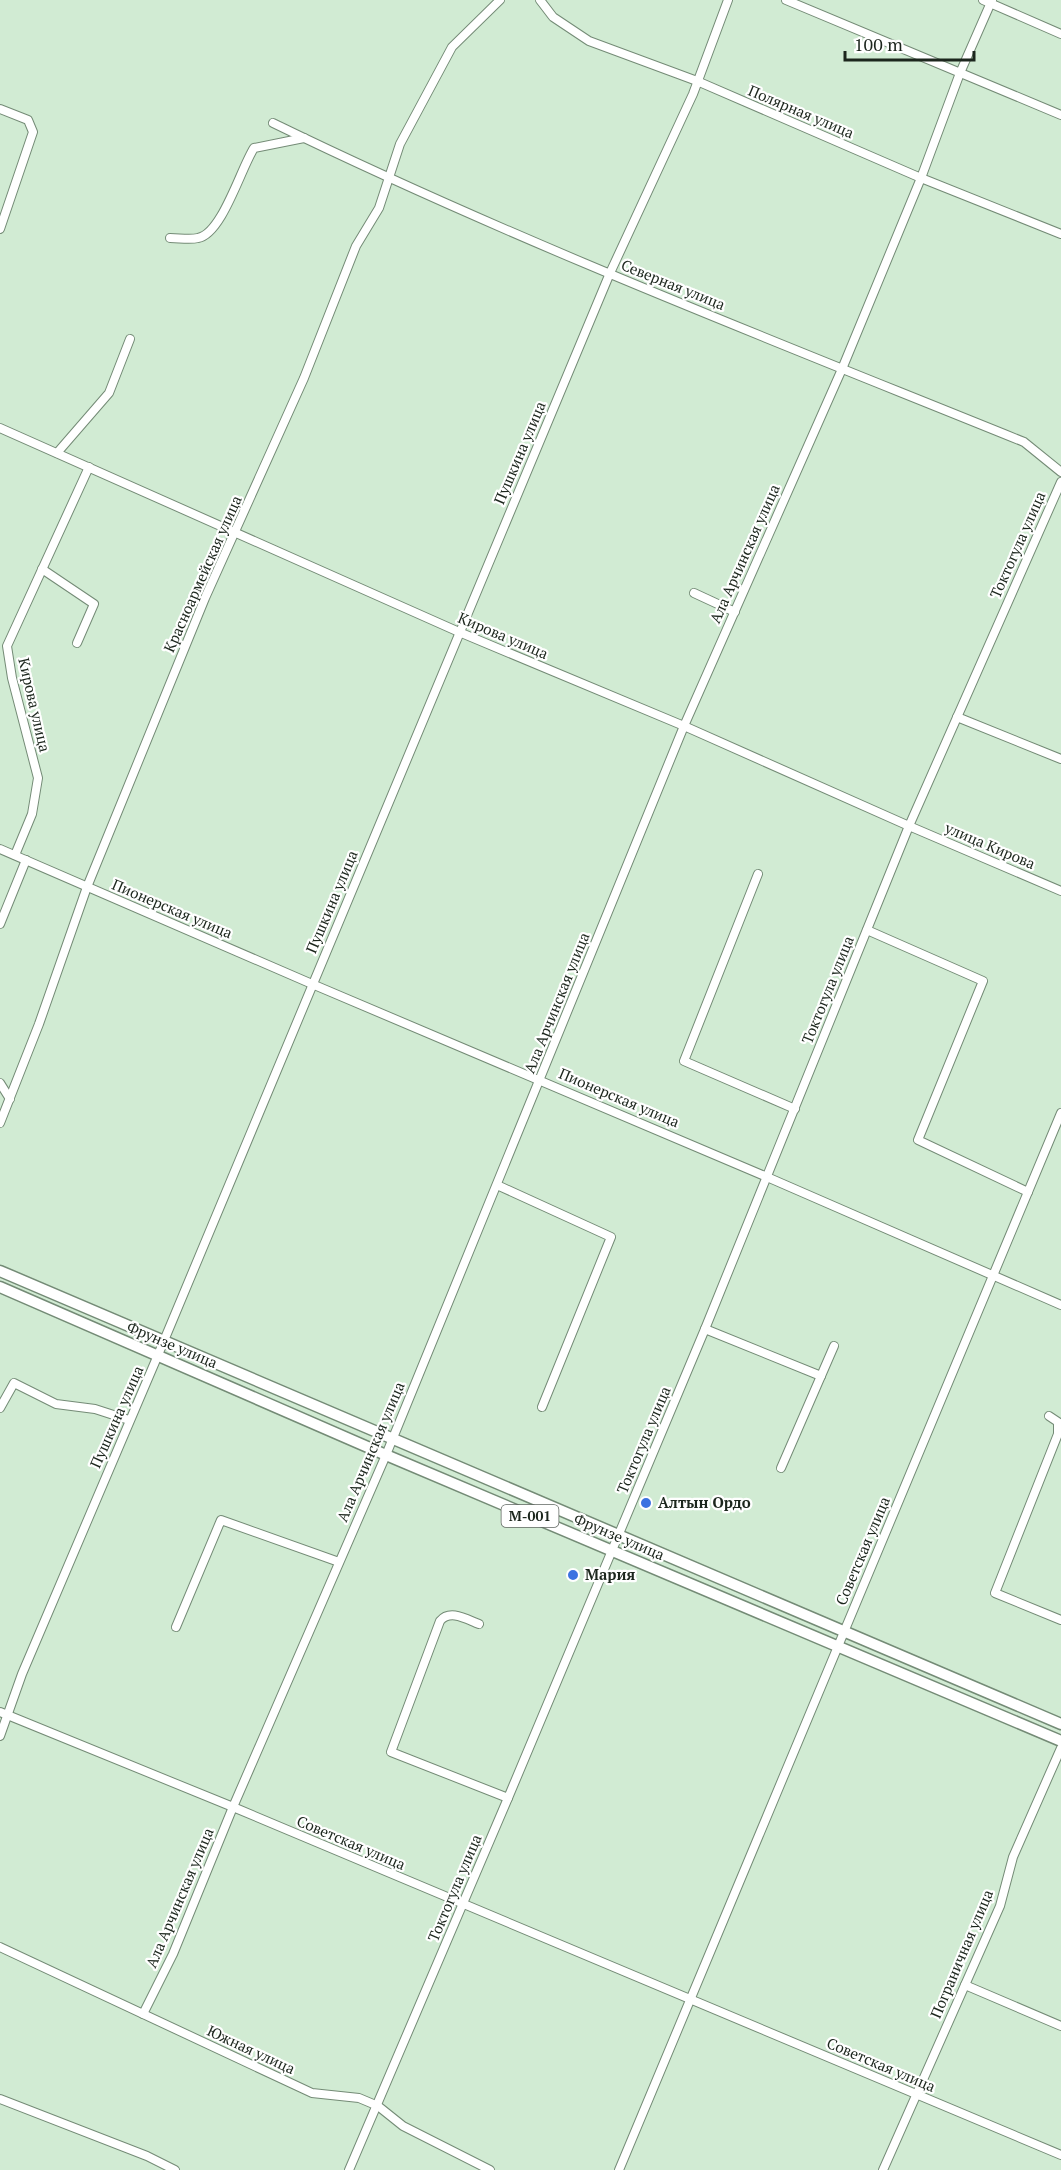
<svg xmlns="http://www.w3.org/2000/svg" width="1061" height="2170" viewBox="0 0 1061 2170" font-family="'PT Serif',serif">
<rect width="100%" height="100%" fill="#d1ebd3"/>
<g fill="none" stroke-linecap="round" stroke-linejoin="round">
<defs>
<g id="minor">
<path d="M540 0 553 17 589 41 697 81 921 178 1061 234"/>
<path d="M786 0 1061 115"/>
<path d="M983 0 1061 34"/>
<path d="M0 109 28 120 33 132 0 229"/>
<path d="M273 123C518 242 772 340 1024 442L1061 472"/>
<path d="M170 238C179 238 190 240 198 238 222 234 241 168 254 148L304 138"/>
<path d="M0 428 459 632 684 726 909 826 1061 891"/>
<path d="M57 453 109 393 130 339"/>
<path d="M42 569 94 604 77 643"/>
<path d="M694 593 735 612"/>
<path d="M957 717 1061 759"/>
<path d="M0 849 312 984 767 1177 1061 1305"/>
<path d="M15 855 32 814 38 778 12 678 7 646 89 467"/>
<path d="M758 874 684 1061 795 1109"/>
<path d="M0 924 26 860"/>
<path d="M867 930 983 981 918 1140 1028 1192"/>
<path d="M0 1083 10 1099"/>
<path d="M0 1123 39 1024 87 887 205 598 304 378 356 246 379 208 400 144 452 47 500 0"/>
<path d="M497 1185 611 1237 542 1407"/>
<path d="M705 1329 821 1376"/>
<path d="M0 1408 14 1383 56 1404 95 1409 129 1420"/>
<path d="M1049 1416 1058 1422V1434L995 1593 1061 1620"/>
<path d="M781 1468 834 1346"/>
<path d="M479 1624C466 1619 450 1609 440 1621L391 1752 508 1798"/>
<path d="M176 1627 221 1520 339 1562"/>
<path d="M0 1712 233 1807 1061 2155"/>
<path d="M0 1736 22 1674 158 1355 610 273 693 94 728 0"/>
<path d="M0 1947 312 2093 359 2098 378 2106 403 2126 490 2170"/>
<path d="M965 1985 1061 2026"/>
<path d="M143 2014 173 1954 233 1807 386 1455 684 726 842 369 921 178 960 73 992 0"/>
<path d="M0 2099 147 2156 175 2170"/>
<path d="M349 2170 508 1798 705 1329 909 826 1061 482"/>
<path d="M619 2170 1061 1113"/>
<path d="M883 2170 1000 1906 1013 1857 1061 1748"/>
</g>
<g id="major">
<path d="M0 1271 1061 1724"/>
<path d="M0 1287 386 1455 1061 1741"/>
</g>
</defs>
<!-- minor casing -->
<use href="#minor" stroke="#748b76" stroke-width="10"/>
<!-- major casing -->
<use href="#major" stroke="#748b76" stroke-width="13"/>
<!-- minor -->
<use href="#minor" stroke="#fff" stroke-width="8"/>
<!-- major -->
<use href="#major" stroke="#fff" stroke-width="10"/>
</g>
<!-- markers -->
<g fill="#3c72e1" stroke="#fff" stroke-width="2">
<circle cx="646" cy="1503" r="6"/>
<circle cx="573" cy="1575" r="6"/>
</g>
<g text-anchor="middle" stroke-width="4.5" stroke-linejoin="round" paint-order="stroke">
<!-- shield labels -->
<rect fill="#fff" stroke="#606761" stroke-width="1.5" x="501.5" y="1505" width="57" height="22" rx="4.5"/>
<g font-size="14" font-weight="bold" fill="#1c261d">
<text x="530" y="1521">M-001</text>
</g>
<!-- street labels -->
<g font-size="15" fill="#1c261d" stroke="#fff">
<text transform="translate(801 112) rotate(23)" y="5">Полярная улица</text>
<text transform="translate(673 285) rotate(22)" y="5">Северная улица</text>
<text transform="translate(520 453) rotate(-67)" y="5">Пушкина улица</text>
<text transform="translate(1018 545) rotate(-66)" y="5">Токтогула улица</text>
<text transform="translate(745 554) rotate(-66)" y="5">Ала Арчинская улица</text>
<text transform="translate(203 574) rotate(-66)" y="5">Красноармейская улица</text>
<text transform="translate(503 636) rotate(23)" y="5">Кирова улица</text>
<text transform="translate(34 705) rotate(77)" y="5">Кирова улица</text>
<text transform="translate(990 846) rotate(23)" y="5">улица Кирова</text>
<text transform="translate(332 902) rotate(-67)" y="5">Пушкина улица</text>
<text transform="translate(172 909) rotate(23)" y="5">Пионерская улица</text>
<text transform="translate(828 990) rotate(-68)" y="5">Токтогула улица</text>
<text transform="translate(557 1003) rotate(-68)" y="5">Ала Арчинская улица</text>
<text transform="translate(619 1098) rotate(23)" y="5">Пионерская улица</text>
<text transform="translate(172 1345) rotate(23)" y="5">Фрунзе улица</text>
<text transform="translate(117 1417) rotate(-66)" y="5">Пушкина улица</text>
<text transform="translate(644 1440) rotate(-67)" y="5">Токтогула улица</text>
<text transform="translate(371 1452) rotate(-67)" y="5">Ала Арчинская улица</text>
<text transform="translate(619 1537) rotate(23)" y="5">Фрунзе улица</text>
<text transform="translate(863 1551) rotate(-67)" y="5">Советская улица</text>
<text transform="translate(351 1843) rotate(23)" y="5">Советская улица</text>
<text transform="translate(455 1888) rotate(-67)" y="5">Токтогула улица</text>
<text transform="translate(180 1898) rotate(-67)" y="5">Ала Арчинская улица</text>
<text transform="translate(962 1954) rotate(-67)" y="5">Пограничная улица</text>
<text transform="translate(251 2050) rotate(25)" y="5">Южная улица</text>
<text transform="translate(881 2065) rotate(23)" y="5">Советская улица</text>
</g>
<!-- poi labels -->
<g font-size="15" font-weight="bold" fill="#1c261d" stroke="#fff" text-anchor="start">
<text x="658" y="1508">Алтын Ордо</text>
<text x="585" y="1580">Мария</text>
</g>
</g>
<!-- scale -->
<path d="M845 51v9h129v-9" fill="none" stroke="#1c261d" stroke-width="3"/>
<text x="854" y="51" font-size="18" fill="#1c261d" stroke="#ffffff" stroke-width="4.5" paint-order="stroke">100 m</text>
</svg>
